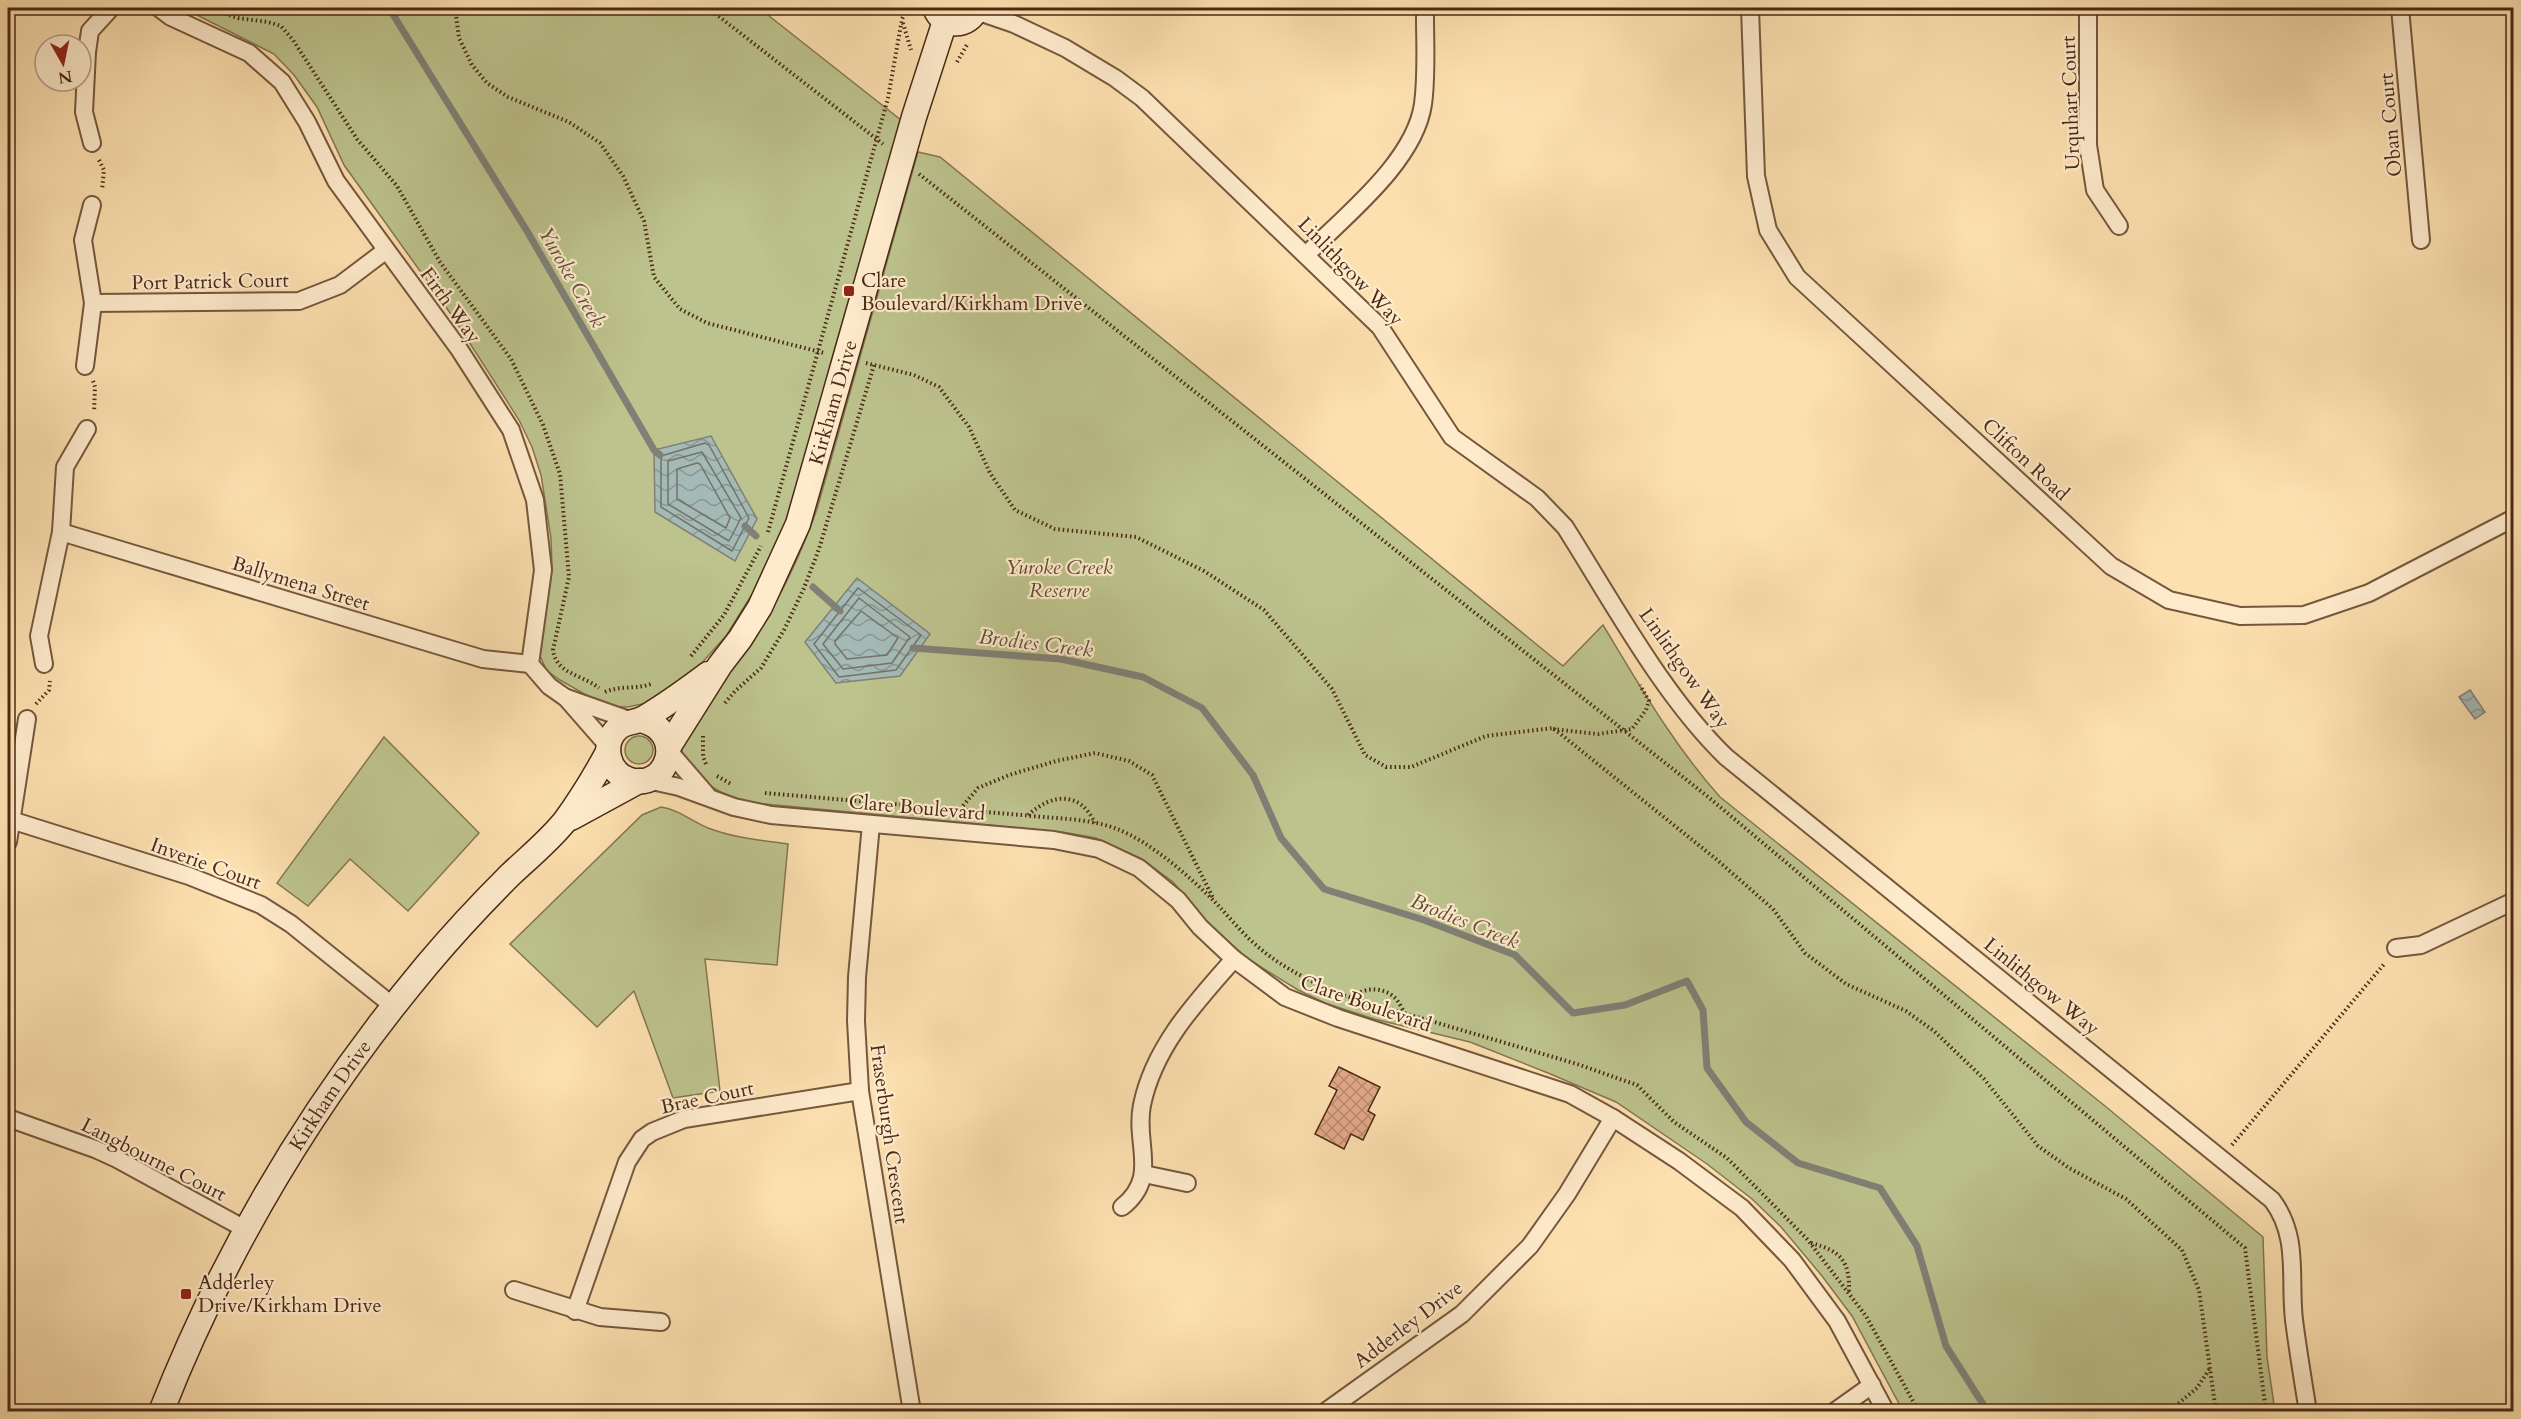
<svg xmlns="http://www.w3.org/2000/svg" width="2521" height="1419" viewBox="0 0 2521 1419" font-family="Cardo,serif">
<defs>
<pattern id="water-waves" width="16" height="10" patternUnits="userSpaceOnUse" patternTransform="scale(1.5)"><rect width="16" height="10" fill="#a4bab7"/><path d="M0 5q4-4 8 0t8 0" fill="none" stroke="#889794"/></pattern>
<pattern id="building-cross-hatch" width="8" height="8" patternUnits="userSpaceOnUse" patternTransform="scale(1.5)"><rect width="8" height="8" fill="#e3a989"/><path d="M0 0l8 8M0 8l8-8" fill="none" stroke="#ba8a6f"/></pattern>
</defs>
<rect width="100%" height="100%" fill="#fde0b0"/>
<filter id="stains"><feTurbulence type="fractalNoise" baseFrequency=".00333" numOctaves="4"/><feColorMatrix values="0 0 0 0 .2 0 0 0 0 .09 0 0 0 0 .02 0 0 0 .5 -.17"/></filter>
<radialGradient id="worn" r=".72"><stop offset=".6" stop-color="#630" stop-opacity="0"/><stop offset="1" stop-color="#630" stop-opacity=".3"/></radialGradient>
<!-- green -->
<g fill="#bdc38d" stroke="#847652" stroke-width="1.5">
<path d="M183 8H759L901 120 833 355 814 431 777 554 726 636 681 686 657 701 628 707H607L560 680 547 671 540 656 552 568 551 538 541 475 532 447 519 420 453 317 344 165 317 107 294 75 274 54Z"/>
<path d="M918 152 940 157 1563 666 1603 625C1640 686 1672 743 1720 797L2105 1106 2263 1237 2267 1357 2275 1411H1903L1852 1316 1822 1276 1781 1227 1752 1199 1707 1164 1616 1102 1548 1073 1470 1042 1374 1019 1325 1003 1298 990 1248 959 1207 923 1173 882 1142 859 1096 838 1062 832 753 803C723 795 711 790 691 767 687 762 683 758 682 751 680 733 708 698 719 685 764 632 794 574 817 509Z"/>
<circle cx="639" cy="750" r="14"/>
<path d="M384 737 479 833 408 911 350 859 308 906 277 883Z"/>
<path d="M661 807C680 810 691 821 708 828 734 838 760 840 788 844L777 965 705 959 720 1091 673 1098 634 991 597 1027 510 944 642 815Z"/>
</g>
<!-- water -->
<g fill="url(#water-waves)" stroke="#808077" stroke-width="1.5">
<path d="M711 436 757 519 735 561 655 512 654 450Z"/>
<path d="M857 578 930 634 900 676 836 683 805 642Z"/>
<path d="M2470 690 2485 712 2475 719 2459 697Z"/>
</g>
<g fill="none" stroke-linecap="round" stroke-linejoin="round">
<!-- shore -->
<g stroke="#777266" stroke-width="1.5">
<path d="M705 443 709 445 749 518 732 551 661 507V456Z"/>
<path d="M702 452 741 518 729 541 668 504V461Z"/>
<path d="M697 463 700 464 730 518 726 528 677 499V469Z"/>
<path d="M858 588 921 635 896 670 839 677 814 644Z"/>
<path d="M859 598 910 637 892 663 843 669 823 644Z"/>
<path d="M861 611 898 638 887 655 847 659 835 644V641Z"/>
</g>
<!-- stream -->
<g stroke="#808077" stroke-width="7">
<path d="M389 8 527 231 654 450 660 455"/>
<path d="M745 526 756 536"/>
<path d="M813 587 840 611"/>
<path d="M913 648 1061 659 1143 677 1202 708 1253 775 1281 838 1324 889 1424 920 1515 955 1573 1013 1625 1005 1687 981 1703 1010 1707 1068 1746 1122 1798 1163 1880 1188 1917 1246 1946 1346 1988 1412"/>
</g>
</g>
<!-- building -->
<path fill="url(#building-cross-hatch)" stroke="#4a2916" stroke-width="1.5" d="M1339 1067 1380 1087 1368 1111 1375 1115 1363 1140 1351 1134 1344 1149 1315 1134 1337 1090 1329 1086Z"/>
<g fill="none" stroke-linecap="round" stroke-linejoin="round">
<defs>
<g id="street">
<path d="M159 8 171 17 249 53 282 82 307 122 336 181 459 349 511 430 535 500 543 570 530 664 549 686 566 698 608 746"/>
<path d="M1750 8 1756 176 1768 230 1797 277 2111 566 2169 600 2240 616 2304 615 2369 593 2514 518"/>
<path d="M2088 8V145L2095 190 2119 226"/>
<path d="M2400 8 2421 240"/>
<path d="M976 11 1014 24 1065 48 1115 78 1142 98 1380 327 1452 437 1537 498 1565 527C1612 601 1663 696 1726 757L2272 1200C2300 1237 2289 1278 2294 1320 2298 1351 2303 1381 2308 1412"/>
<path d="M92 143 84 112 87 52 90 31 111 8"/>
<path d="M1307 254C1346 215 1415 161 1423 104 1427 75 1425 44 1425 16"/>
<path d="M93 303 299 301 340 285 385 251"/>
<path d="M85 366 93 303 83 240 92 205"/>
<path d="M61 532 483 659 530 664"/>
<path d="M44 664 39 636 61 532 65 467 87 429"/>
<path d="M567 698 632 721"/>
<path d="M669 751 707 795"/>
<path d="M647 780 679 787 734 807 771 815 1054 840 1099 849 1139 868 1178 900 1200 927 1234 959 1285 997 1338 1018 1570 1094 1613 1118 1679 1161 1742 1208 1792 1260 1837 1321 1886 1412"/>
<path d="M11 820 189 876 261 905 291 924 393 1006"/>
<path d="M871 824 857 977 856 1021 860 1091 912 1412"/>
<path d="M8 842 27 719"/>
<path d="M2396 948 2421 945 2514 901"/>
<path d="M8 1118 95 1149 117 1159 245 1229"/>
<path d="M1144 1174 1187 1183"/>
<path d="M1122 1207C1160 1177 1134 1144 1142 1105 1154 1047 1195 1003 1234 959"/>
<path d="M514 1290 600 1317 661 1322"/>
<path d="M575 1311 627 1162 642 1139 652 1132 684 1119 860 1091"/>
<path d="M1325 1412 1462 1314 1530 1246 1567 1194 1613 1118"/>
<path d="M1834 1412 1872 1385"/>
</g>
<g id="secondary">
<path d="M935 8C943 29 969 28 977 8"/>
<path d="M641 720C687 731 669 791 630 780 607 773 601 743 618 728 626 721 636 723 644 718 666 705 688 689 708 674"/>
<path id="s1" d="M669 746 720 665 740 639 760 607 798 524 914 117 945 21"/>
<path d="M571 818 639 781"/>
<path id="s2" d="M161 1412C225 1249 315 1099 427 965 453 934 481 904 510 875 528 858 549 841 565 821 581 799 595 776 608 752"/>
</g>
</defs>
<!-- street casing -->
<use href="#street" stroke="#77573c" stroke-width="20"/>
<!-- secondary casing -->
<use href="#secondary" stroke="#4a2916" stroke-width="27"/>
<!-- path -->
<g stroke="#4a2916" stroke-width="4" stroke-dasharray="1.5 3" stroke-linecap="butt">
<path d="M208 8 238 18 268 22 281 26 293 40 357 139 397 186 440 262 511 359 543 425 560 474 569 577 553 650C556 674 583 675 599 688"/>
<path d="M455 8 459 38 472 65 487 83 508 97 569 122 600 143 623 176 644 221 654 277 680 309 707 323 824 353"/>
<path d="M708 8 883 144"/>
<path d="M903 23 911 50"/>
<path d="M957 62 968 43"/>
<path d="M99 160 104 170 102 190"/>
<path d="M919 174 1707 796 2245 1248 2266 1412"/>
<path d="M866 363 914 375 939 387 969 427 990 473 1015 510 1055 529 1136 537 1204 571 1264 610 1332 689 1365 755 1386 767H1411L1486 736 1553 728 1716 859 1773 909 1805 953 1846 984 1906 1011 1934 1031 1984 1079 2038 1146 2069 1168 2126 1199 2182 1250 2199 1290 2216 1412"/>
<path d="M93 381 95 387 94 412"/>
<path d="M768 532 888 98 902 19 907 8"/>
<path d="M691 656 724 615 761 546"/>
<path d="M605 692C621 685 638 690 653 683"/>
<path d="M725 703 735 691 761 668 784 630 804 588 819 549 874 365"/>
<path d="M36 704 49 690 50 681"/>
<path d="M1553 729 1598 734 1632 729 1646 710 1649 701 1640 685"/>
<path d="M703 736V756L706 764"/>
<path d="M717 776 731 784"/>
<path d="M765 793 1044 817C1068 819 1094 820 1117 829 1151 842 1190 877 1216 903 1229 917 1242 933 1257 946 1281 967 1310 981 1339 994L1577 1064 1637 1085 1674 1122 1727 1158 1807 1239 1866 1316 1919 1412"/>
<path d="M960 809 978 788 1009 775 1056 761 1095 753 1129 761 1152 775 1213 898"/>
<path d="M1028 815C1053 793 1080 791 1095 823"/>
<path d="M1353 997C1364 987 1383 987 1394 997 1399 1001 1402 1009 1405 1014"/>
<path d="M2232 1145 2385 963"/>
<path d="M1811 1243C1841 1251 1850 1261 1849 1292"/>
<path d="M2168 1412 2197 1388 2210 1368"/>
</g>
<!-- street -->
<use href="#street" stroke="#feebcc" stroke-width="16"/>
<!-- secondary -->
<use href="#secondary" stroke="#feebcc" stroke-width="24"/>
</g>
<!-- markers -->
<g fill="#8f2418" stroke="#feebcc" stroke-width="2">
<rect x="843" y="285" width="12" height="12" rx="3"/>
<rect x="180" y="1288" width="12" height="12" rx="3"/>
</g>
<g text-anchor="middle" stroke-width="4.5" stroke-linejoin="round" paint-order="stroke">
<!-- street labels -->
<g font-size="20" fill="#4a2916" stroke="#feebcc">
<text transform="translate(2070 103) rotate(-92)" y="7">Urquhart Court</text>
<text transform="translate(2390 125) rotate(-95)" y="7">Oban Court</text>
<text transform="translate(1351 271) rotate(46)" y="7">Linlithgow Way</text>
<text transform="translate(210 281) rotate(-1)" y="7">Port Patrick Court</text>
<text transform="translate(451 305) rotate(54)" y="7">Firth Way</text>
<text dy="7" stroke="none"><textPath href="#s1" startOffset="384">Kirkham Drive</textPath></text>
<text transform="translate(2026 459) rotate(43)" y="7">Clifton Road</text>
<text transform="translate(301 583) rotate(17)" y="7">Ballymena Street</text>
<text transform="translate(1685 668) rotate(55)" y="7">Linlithgow Way</text>
<text transform="translate(917 807) rotate(5)" y="7">Clare Boulevard</text>
<text transform="translate(206 863) rotate(20)" y="7">Inverie Court</text>
<text transform="translate(2042 986) rotate(39)" y="7">Linlithgow Way</text>
<text transform="translate(1366 1003) rotate(19)" y="7">Clare Boulevard</text>
<text dy="7" stroke="none"><textPath href="#s2" startOffset="360">Kirkham Drive</textPath></text>
<text transform="translate(707 1097) rotate(-12)" y="7">Brae Court</text>
<text transform="translate(890 1134) rotate(82)" y="7">Fraserburgh Crescent</text>
<text transform="translate(154 1159) rotate(27)" y="7">Langbourne Court</text>
<text transform="translate(1408 1324) rotate(-37)" y="7">Adderley Drive</text>
</g>
<!-- poi labels -->
<g font-size="20" fill="#4a2916" stroke="#feebcc" text-anchor="start">
<text x="861" y="287">Clare<tspan x="861" dy="23">Boulevard/Kirkham Drive</tspan></text>
<text x="198" y="1289">Adderley<tspan x="198" dy="23">Drive/Kirkham Drive</tspan></text>
</g>
<!-- park labels -->
<g font-size="20" font-style="italic" fill="#61482e" stroke="#feebcc">
<text x="1059" y="574">Yuroke Creek<tspan x="1059" dy="23">Reserve</tspan></text>
</g>
<!-- water labels -->
<g font-size="21" font-style="italic" fill="#604d3e" stroke="#feebcc">
<text transform="translate(572 277) rotate(60)" y="7">Yuroke Creek</text>
<text transform="translate(1036 643) rotate(7)" y="7">Brodies Creek</text>
<text transform="translate(1465 921) rotate(22)" y="7">Brodies Creek</text>
</g>
</g>
<!-- margin -->
<rect width="2521" height="1419" fill="none" stroke="#fde0b0" stroke-width="30"/>
<rect x="9" y="9" width="2503" height="1401" fill="none" stroke="#4a2916" stroke-width="3"/>
<rect x="15" y="15" width="2491" height="1389" fill="none" stroke="#4a2916" stroke-width="1.5"/>
<!-- north arrow -->
<g transform="translate(63 63) rotate(171)"><circle r="28" fill="#feebcc" stroke="#b69d83" stroke-width="1.5"/>
<path d="M0-4.5L10 22L0 15L-10 22Z" fill="#8f2418"/>
<text y="-9" font-size="16" font-weight="bold" text-anchor="middle" fill="#4a2916">N</text>
</g>
<rect width="100%" height="100%" filter="url(#stains)"/>
<rect width="100%" height="100%" fill="url(#worn)"/>
</svg>
